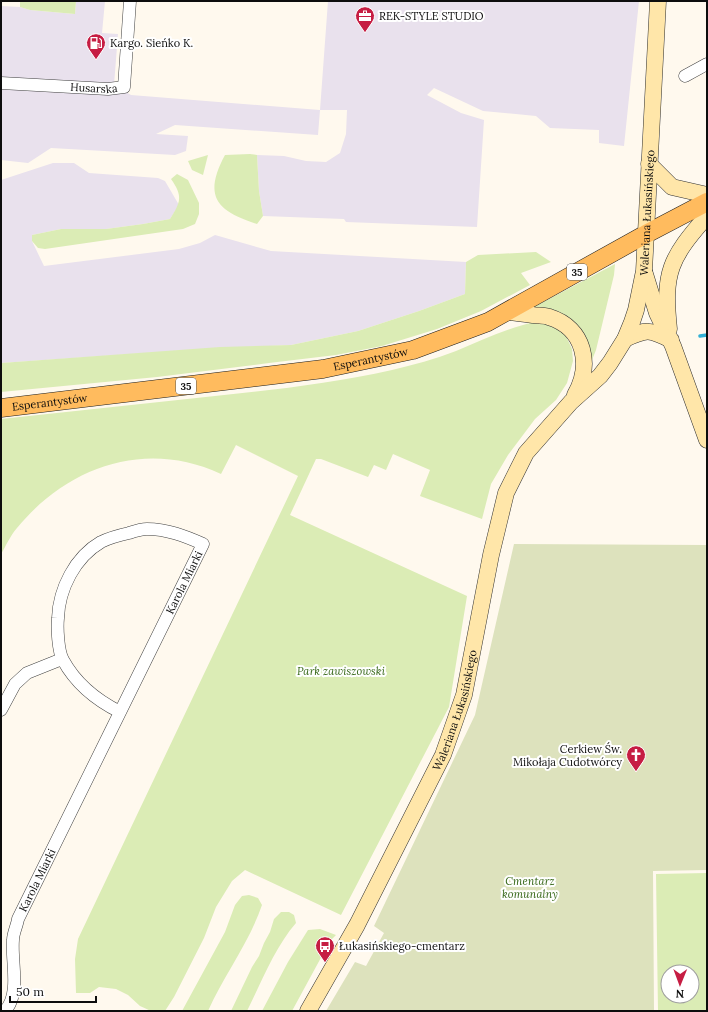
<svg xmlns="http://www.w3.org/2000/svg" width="708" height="1012" viewBox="0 0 708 1012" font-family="Lora,serif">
<rect width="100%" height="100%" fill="#fff9ee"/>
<!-- industrial -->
<g fill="#e9e1ed">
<path d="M76 1H105L102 33 118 34 114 85 131 95 320 110 328 1H639L624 146 599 143V130L550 128 536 116 483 111 434 88 427 95 461 113 484 120 477 227 346 222 344 219 263 216 259 191 257 155 284 156 306 161 326 162 340 153 346 134 347 110H320L318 135 175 125 156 134 188 136 186 151 175 155 51 148 28 163 1 160V6L20 7 30 10 75 14Z"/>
<path d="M53 163H74L89 173 158 178 165 181 179 205 170 219 143 224 106 229H61L32 235V241L44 266 179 249 200 243 215 235 271 251 466 262 465 294 419 311 358 331 291 345 190 350 1 363V180Z"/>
</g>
<!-- green -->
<g fill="#dbecb5" fill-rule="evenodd">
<path d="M20 1H76L75 14 30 10 20 7Z"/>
<path d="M250 154 257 155 259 191 263 216 257 224C216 211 203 196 225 155Z"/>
<path d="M208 155 203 175 192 170 188 161Z"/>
<path d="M177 174 188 180 199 203V214L195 224 183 229 45 249 38 248 32 241V235L61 229H106L143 224 170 219C181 202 183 196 171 179Z"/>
<path d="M536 252 551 262 521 273 530 285 481 311 437 329 382 346 336 355 269 363 157 377 1 392V363L220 347 291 345 358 331 419 311 465 294 466 262 478 255Z"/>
<path d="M615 264 614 275 596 350 590 365 589 351 532 308Z"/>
<path d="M535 322 546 324 559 330 566 336 572 349 573 361 567 383 556 400 535 419 508 455 491 484 482 519 420 496 430 470 393 454 386 470 374 465 368 477 321 459H316L290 515 467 596 449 707 341 915 245 870 232 881 216 907 204 938 174 997 165 1011H151L140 1006 128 995 116 989 99 987 90 993H76L75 959 78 939 298 476 236 445 221 474C146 439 68 466 17 528 10 536 6 546 1 554V419C72 411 144 404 215 396 274 390 333 383 392 370 413 365 435 359 456 351 482 340 507 328 535 322Z"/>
<path d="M707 873V1011H658L656 874ZM668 972H692V996H668Z"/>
<path d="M249 895 258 898 262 905C249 943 224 975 208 1011H182L225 932 235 905 242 896Z"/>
<path d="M281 912H289L294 915 296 923C275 947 261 983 247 1011H231L252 967 259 956 264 943 270 932 274 919Z"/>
<path d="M320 929 336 935 330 941 292 1011H262L288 962 308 930Z"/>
</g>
<!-- cemetery -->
<path fill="#dde2bd" d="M514 544 707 545V870L653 871 654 1011H326L355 962 366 966 384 933 374 926 475 715Z"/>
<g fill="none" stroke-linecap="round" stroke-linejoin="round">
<!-- stream -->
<path stroke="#32b1d5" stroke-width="3.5" d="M700 336 707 335"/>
<defs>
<g id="street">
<path d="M685 76 707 64"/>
<path id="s1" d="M1 83 108 89 124 87 130 1"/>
<path d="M1 710 15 684 27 673 62 659"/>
<path id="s2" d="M5 1011C21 993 11 962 13 940 13 933 17 926 18 919L203 544C185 536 167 529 147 529 142 529 135 531 129 533 120 535 109 538 101 542 75 557 59 589 58 618 57 628 58 651 63 660 76 684 96 700 120 712"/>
</g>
<g id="secondary">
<path d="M649 164 672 187 707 195"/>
<path d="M645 274 657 313 673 346 707 440"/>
<path d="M508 312C517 313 525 314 533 315 538 316 544 315 549 317 585 328 592 365 575 395"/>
<path d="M669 329C663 272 670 258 707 216"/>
<path d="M625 339C647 329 649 329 671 340"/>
<path id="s3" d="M308 1011 357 925 443 755 464 695 491 555 506 493 526 453 571 402 600 376 610 363 625 339 632 322 636 310 644 271 658 1"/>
</g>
<g id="primary">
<path id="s4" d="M1 408 323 369 413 350 488 322 646 234 707 202"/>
</g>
</defs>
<!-- street casing -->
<use href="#street" stroke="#404040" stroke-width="13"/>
<!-- secondary casing -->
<use href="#secondary" stroke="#2f2f2f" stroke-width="17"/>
<!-- primary casing -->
<use href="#primary" stroke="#1e1e1e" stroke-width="19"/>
<!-- street -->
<use href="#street" stroke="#fff" stroke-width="12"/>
<!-- secondary -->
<use href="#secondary" stroke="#ffe6a9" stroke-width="16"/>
<!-- primary -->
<use href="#primary" stroke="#ffbb5e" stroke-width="18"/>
</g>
<!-- icons -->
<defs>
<symbol id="office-pin" viewBox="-11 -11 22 30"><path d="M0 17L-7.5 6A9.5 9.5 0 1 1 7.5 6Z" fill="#c61d43" stroke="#fff"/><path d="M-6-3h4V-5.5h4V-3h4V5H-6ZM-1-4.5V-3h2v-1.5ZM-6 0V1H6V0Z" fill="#fff"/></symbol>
<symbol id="fuel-pin" viewBox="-11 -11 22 30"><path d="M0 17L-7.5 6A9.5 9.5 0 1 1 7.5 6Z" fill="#c61d43" stroke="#fff"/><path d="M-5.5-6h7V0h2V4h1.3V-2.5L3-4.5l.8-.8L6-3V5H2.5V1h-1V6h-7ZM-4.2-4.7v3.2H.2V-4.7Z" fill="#fff"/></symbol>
<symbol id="church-pin" viewBox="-11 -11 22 30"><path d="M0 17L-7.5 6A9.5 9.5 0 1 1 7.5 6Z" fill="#c61d43" stroke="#fff"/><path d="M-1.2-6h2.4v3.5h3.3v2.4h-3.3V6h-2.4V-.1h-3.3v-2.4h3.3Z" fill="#fff"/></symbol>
<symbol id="bus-pin" viewBox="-11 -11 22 30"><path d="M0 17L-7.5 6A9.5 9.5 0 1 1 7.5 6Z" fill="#c61d43" stroke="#fff"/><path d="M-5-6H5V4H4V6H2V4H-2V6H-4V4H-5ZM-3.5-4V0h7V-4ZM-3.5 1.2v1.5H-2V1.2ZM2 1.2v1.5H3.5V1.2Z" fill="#fff"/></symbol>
</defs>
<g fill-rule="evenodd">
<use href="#office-pin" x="354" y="5" width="22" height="30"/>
<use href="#fuel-pin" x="85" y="32" width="22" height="30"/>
<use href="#church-pin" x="625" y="744" width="22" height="30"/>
<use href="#bus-pin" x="314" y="935" width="22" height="30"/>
</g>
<g text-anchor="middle" stroke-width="4" stroke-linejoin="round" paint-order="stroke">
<!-- shield labels -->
<g fill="#fff" stroke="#565656" stroke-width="1">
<rect x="567" y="264" width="20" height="16" rx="3"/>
<rect x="176" y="378" width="20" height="16" rx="3"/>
</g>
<g font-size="10" font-weight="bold" fill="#0d0d0d">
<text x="577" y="276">35</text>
<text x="186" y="390">35</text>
</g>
<!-- poi labels -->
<g font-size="11" fill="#0d0d0d" stroke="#fff" text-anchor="start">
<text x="379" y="20">REK-STYLE STUDIO</text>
<text x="110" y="47">Kargo. Sieńko K.</text>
<text x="622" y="753" text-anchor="end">Cerkiew Św.<tspan x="622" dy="13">Mikołaja Cudotwórcy</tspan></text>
<text x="339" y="950">Łukasińskiego-cmentarz</text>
</g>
<!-- street labels -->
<g font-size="11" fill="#0d0d0d" stroke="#fff">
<text dy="4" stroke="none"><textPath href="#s1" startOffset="93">Husarska</textPath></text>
<text dy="4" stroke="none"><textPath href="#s3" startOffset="885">Waleriana Łukasińskiego</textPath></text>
<text dy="4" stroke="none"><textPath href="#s4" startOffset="373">Esperantystów</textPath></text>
<text dy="4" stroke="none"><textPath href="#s4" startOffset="49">Esperantystów</textPath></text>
<text dy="4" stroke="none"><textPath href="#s2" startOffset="470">Karola Miarki</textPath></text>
<text dy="4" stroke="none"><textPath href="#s3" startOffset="336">Waleriana Łukasińskiego</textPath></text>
<text dy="4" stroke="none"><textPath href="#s2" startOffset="138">Karola Miarki</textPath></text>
</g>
<!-- park labels -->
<g font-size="11" font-style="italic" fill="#38691a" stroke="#fff">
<text x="341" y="675">Park zawiszowski</text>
<text x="530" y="885">Cmentarz<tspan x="530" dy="13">komunalny</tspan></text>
</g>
</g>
<!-- border -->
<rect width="708" height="1012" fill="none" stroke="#0d0d0d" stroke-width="4"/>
<!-- north arrow -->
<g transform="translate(680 984) rotate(181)"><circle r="19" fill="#ffffff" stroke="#9e9e9e"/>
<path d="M0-3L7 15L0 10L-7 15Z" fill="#c61d43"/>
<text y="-6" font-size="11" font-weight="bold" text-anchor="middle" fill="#0d0d0d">N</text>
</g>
<!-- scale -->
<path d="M10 996v6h86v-6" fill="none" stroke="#0d0d0d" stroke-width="2"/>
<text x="16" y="996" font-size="12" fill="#0d0d0d" stroke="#ffffff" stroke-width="3" paint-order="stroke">50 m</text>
</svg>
